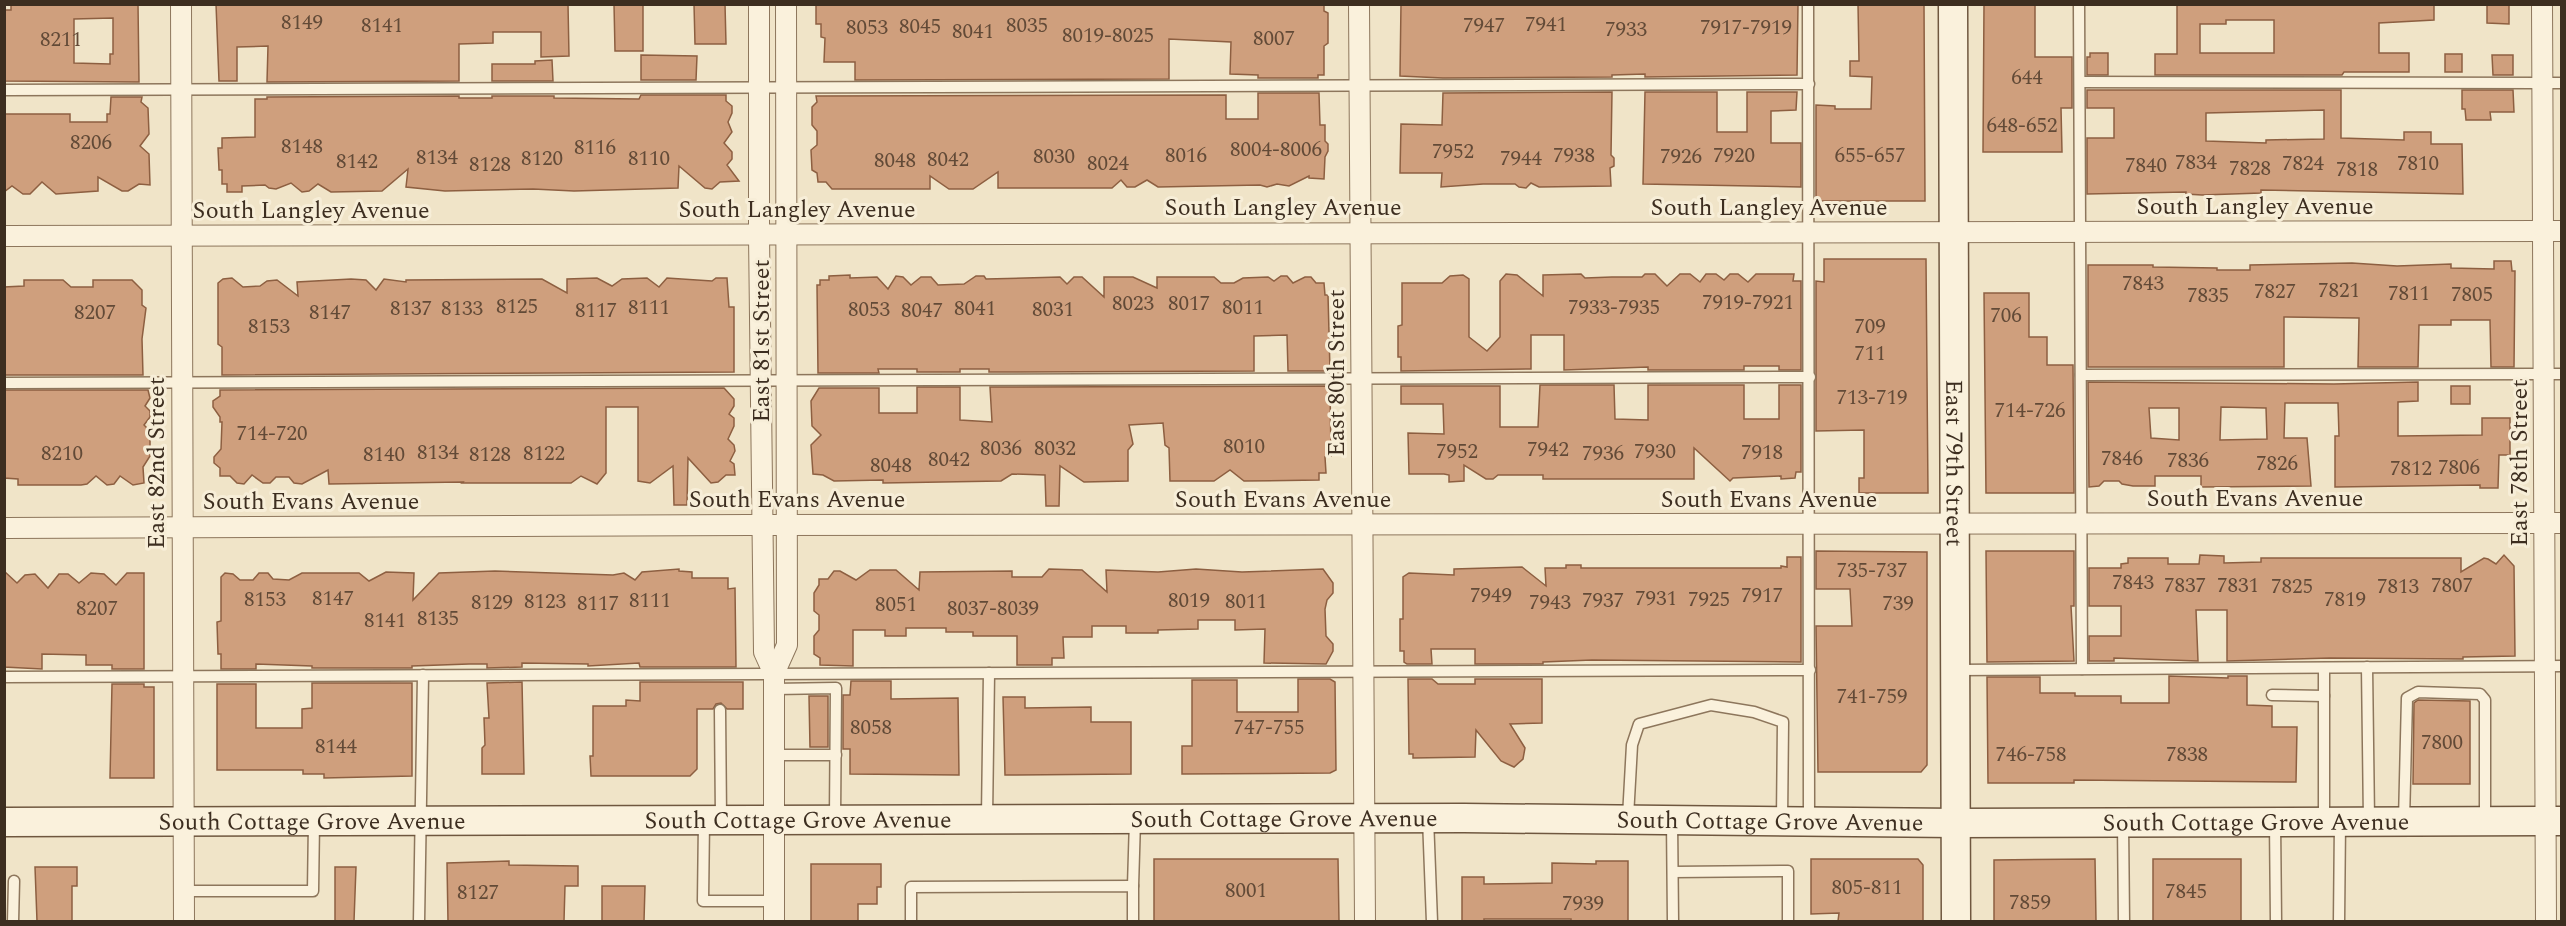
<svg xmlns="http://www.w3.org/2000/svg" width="2566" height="926" viewBox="0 0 2566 926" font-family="Spectral,serif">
<rect width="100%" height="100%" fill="#f0e4c8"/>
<!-- building -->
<g fill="#cf9f7d" stroke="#8d5f41" stroke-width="1.5" fill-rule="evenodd">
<path d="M11 4H138L139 82 4 81V10H11ZM113 18V54H110V64L74 63V19Z"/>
<path d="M216 4H568L569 56 541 57V32H493V43L459 44V81L267 82 268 46 237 47V81H219Z"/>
<path d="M614 4H643V51H615Z"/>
<path d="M694 4H725L726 44H695Z"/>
<path d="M816 4H1324V11L1328 13V43L1324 46V75H1318V78H1258V75L1230 74 1231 42 1169 39V79L855 80V62H824L825 38 821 37V24H816Z"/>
<path d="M1401 4H1798L1797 75 1645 77V74L1612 75V77L1443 78 1400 76Z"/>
<path d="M1858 4H1924L1925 201H1816V105L1835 106V109H1871L1872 77 1850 76V61H1859Z"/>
<path d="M1984 4H2035V57H2072V108H2061L2062 152H1983Z"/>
<path d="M2177 4H2434V20L2379 23V53H2409V72H2344L2342 75H2155V54H2177ZM2226 20H2274V53H2200V24H2226Z"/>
<path d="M2487 4H2509V24L2487 23Z"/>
<path d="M2090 53H2108V75H2087V57H2090Z"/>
<rect x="2445" y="54" width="17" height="18"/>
<path d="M641 55 697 56 696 80H641Z"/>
<path d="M2492 55H2513V75H2493Z"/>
<path d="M552 60 553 81H492V64H535V61Z"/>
<path d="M2087 90H2341V138L2404 140V132H2431V144H2462L2463 194 2261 190V193L2202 195 2186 194V192L2087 194V138H2114V108H2087ZM2324 110V139L2266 140V143L2206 141V113Z"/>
<path d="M2462 90H2513L2514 112H2490L2491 120H2466L2465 109H2462Z"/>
<path d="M1612 92 1611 155 1614 158V166L1610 168 1611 186 1539 187 1531 183 1526 188 1519 187 1515 184H1483L1441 187 1442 173H1400L1401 124 1442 125 1443 93Z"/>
<path d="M1645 92H1717V132H1747V92H1797L1796 110 1771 111V143H1801V187L1643 184Z"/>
<path d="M1258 93H1319L1320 125H1325V141L1328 144V151L1325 157 1324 179 1309 178V176L1289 186 1277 184 1267 187 1260 185 1158 187 1147 180 1135 187H1127L1121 180 1112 188H998V172L973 189H949L930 176V189H832L826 182H818L817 173 812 170 811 150 817 145V131L812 125V107L817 102 816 96 1226 95V119H1258Z"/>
<path d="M641 95H726V101L732 106V113L728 122 732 132 724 143 732 152V159L727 165 739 181 720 182 712 189 705 188 679 166 678 188 574 191 533 189 445 191 406 187 408 169 382 191 331 192 318 184 309 191 302 192 291 183 276 189 269 188 265 185 242 186V192H227V184H222V170H219L218 148H222V138L255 137V99H267V97L459 96V98H492V96H554V98L639 99Z"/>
<path d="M111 97H142L141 102 148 108 149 134 140 146 149 154 150 185 139 184 128 191H122L98 177V191L56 194 42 182 30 194H23L12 186 4 192V114H70V122H107V114H110Z"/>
<path d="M1824 259H1926L1928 493H1859V478H1864V430L1816 431V281L1824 282Z"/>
<path d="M2494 261H2511L2512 271H2515L2514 367H2491L2490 320H2451V325H2419L2418 367H2358L2359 318 2284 317V367H2088V265H2153V267L2217 268V270H2250V265L2352 263 2397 266 2451 264V268L2494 269Z"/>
<path d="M1506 274 1517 275 1543 296V275L1581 274 1585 278 1612 277H1642L1645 274H1655L1667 286 1680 274H1690L1700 282 1706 274H1716L1724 280 1730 274H1738L1748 282 1756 274H1794L1793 281H1801V370H1779V366H1744V370H1648V367L1564 370V335H1531V369L1401 371V357H1398V326L1402 325V283H1442L1450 276 1463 275 1469 279V337L1487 351 1500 337V281Z"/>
<path d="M850 275V278L877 277 888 289 896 276 903 277 911 285 921 277H931L938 285 964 284 976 276H984L986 279 1060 277 1067 284 1074 277H1082L1104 297V277H1133L1157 288V277H1214L1221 283H1234L1243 278 1268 277 1274 281 1281 276H1287L1293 283 1305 277H1311L1316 283H1324L1325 295H1328L1330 371H1288L1287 335 1254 336V371L989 372V369H960V372H917V369H878L879 373H818L817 285H820V280H829V276Z"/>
<path d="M232 278 243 287 260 286 267 281 277 280 298 296 297 282 351 279 366 280 376 290 384 279 406 282V280L542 279 567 293V279L597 278 612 286 622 279 647 278 659 287 667 278 712 281 716 278H727L729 307H734V372L222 375V347L218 344V283L223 279Z"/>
<path d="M24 280H63L71 287H93V280H132L142 290V305L146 308 142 339 143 375H4V287L24 286Z"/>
<path d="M1984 293H2029V337H2047V365H2073L2074 493H1986Z"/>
<path d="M2088 382 2334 384 2418 382V401L2398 402V436L2482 435V418H2510V455H2499L2498 488H2480V485L2335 487V436H2339L2338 403H2285L2284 438H2307L2311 486 2201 487V476H2155V486H2133L2122 484 2119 481H2104L2099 486 2089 487ZM2221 407 2266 408 2267 439 2220 440ZM2149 408H2179V440L2151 438Z"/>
<path d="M1540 385H1614L1615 419 1648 420V385H1744V419H1779V385H1801V472H1796L1795 478 1781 479V476L1733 478 1730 481 1694 448V479H1543V475H1498L1493 479H1486L1464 465V481L1449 482V475L1444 474H1409L1408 433 1444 434 1443 404H1401V386H1500V427H1538Z"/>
<path d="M1330 386 1331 456 1325 457 1326 473H1319V480L1244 481 1230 470 1214 481H1170L1169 448 1165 445 1163 423 1129 425 1133 444 1128 450V481L1084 482 1060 466 1059 506H1046L1045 475 1012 474 1001 481 883 483V480L834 481 823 475 813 474 811 445 821 435 812 426 811 401 819 388H879V413H917V387H960V420L992 422 990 387Z"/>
<rect x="2451" y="386" width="19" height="18"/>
<path d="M724 388 734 399V406L729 414 734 418V426L728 439 734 445 735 451 730 461 734 464 735 475H726L718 482 711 483 688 458 687 505H674L673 466 650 483 638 481V407H606V473L597 484 581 476 571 483H462L463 482 329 484 328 470 302 484 294 483 289 477H276L270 483H263L252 475 244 484 237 483 230 476H220V468L214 463V457L221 449 222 422H220V417L213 407V401L220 396V390Z"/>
<path d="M4 390H148L150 398 145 406 150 411V417L144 425 150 431V456L143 467 144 483 133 485 120 476 114 484 107 485 96 476 87 484 81 485H18V479L4 478Z"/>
<path d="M1816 551 1927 552V765L1921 772H1818L1816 626H1852L1850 589H1816Z"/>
<path d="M1986 551H2074V606H2071L2074 661 1987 662Z"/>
<path d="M2200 555 2224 556V563L2261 562V558H2461V572L2484 558 2488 559 2496 564 2504 555 2514 566 2515 656 2463 657V659L2330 658 2227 661V610H2196L2198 661 2114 658V661H2089V636H2121V606H2089V568H2121V564L2128 563V558H2168V564H2199Z"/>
<path d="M1787 557H1801V662L1592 660 1543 662V664H1475V649H1431L1432 664H1407L1404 662V651H1400V619H1403V577L1409 573 1454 575V569L1522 567 1546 586 1545 568H1566V565H1581V568H1781V566L1787 567Z"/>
<path d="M679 569V571L692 572V578H728V589L735 588 736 667H640L639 663 588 666V664L522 663V667L487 668V664H469L412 666V668H312V666L256 664V669H221V654H218L217 622 221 621V577L225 573 233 574 240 580H253L259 573H268L273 579 289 580 302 573H359L369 581 386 572 414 573 413 600 439 573 495 571 613 575 624 573 635 580 642 572Z"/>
<path d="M1049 569 1082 570 1107 592 1106 570 1158 572 1196 569 1242 572 1323 569 1333 583V593L1327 600 1325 609 1326 636 1333 644V651L1326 664 1264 663 1265 629 1235 630V620H1198V629L1158 630V633H1126V626H1092V637H1063L1064 658H1052V665H1017V636H973V632H946V628H906V636H885V630H853V666L820 665V658L814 654V636L819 630V615L814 611V593L819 585V579H828L834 571H840L856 580 870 570H896L919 590 920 572 1012 571V577H1042Z"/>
<path d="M4 571 17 583 25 575 35 574 48 588 59 574H68L79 583 91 573 104 574 116 585 127 573H144V669H112V665H86V655L42 654V669L4 667Z"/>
<path d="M2169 676 2228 678V676H2247V705L2272 706V727H2297L2296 782 2074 780V783H1988L1987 677H2040V693H2075V696H2121V703H2169Z"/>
<path d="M1298 679H1330L1335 682 1336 770 1330 773 1182 774V746H1192V680H1237V712H1298Z"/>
<path d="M1408 679H1432L1438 684H1475V679H1542V723L1510 724 1525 748 1523 759 1514 767 1501 761 1476 730 1475 757 1413 758V754H1409Z"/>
<path d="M851 681H891V699L958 698 959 775 850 774V749H843V695H850Z"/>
<path d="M522 682 524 774H482V748L485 745 484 718H489L487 683Z"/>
<path d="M640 682H743V709H727L721 703 716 704 713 709H697V769L690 776H591L590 756H593V706H626V700L640 701Z"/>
<path d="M312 683H412V776L324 778V774H303V770H217V684H256V728H302V709L312 708Z"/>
<path d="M112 684H144V687H154V778H110Z"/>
<path d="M809 696H828V747H810Z"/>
<path d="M1003 697H1025V708L1091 707V722H1131V774L1005 775Z"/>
<path d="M2418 700 2470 701V784H2413L2414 703Z"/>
<path d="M1154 859H1338L1339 921H1154Z"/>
<path d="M1811 859H1918L1923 865V921H1838L1839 913 1811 914Z"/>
<path d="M2095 859 2096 921H1994V860Z"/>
<rect x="2153" y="859" width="88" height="62"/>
<path d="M509 861V865L578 866V886H565L564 921H448L447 863Z"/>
<path d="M1596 861H1628V921H1571V919H1484V921H1462V877H1484V884L1552 883V863L1596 864Z"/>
<path d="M811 864H881V887H877V904H858V921H811Z"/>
<path d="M35 867H77V886H72V921H37Z"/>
<path d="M335 867H356L354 921H335Z"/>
<path d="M602 886H645L644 921H602Z"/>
</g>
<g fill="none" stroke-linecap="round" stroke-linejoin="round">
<defs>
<g id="lane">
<path d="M1808 4 1809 821"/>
<path d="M2079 4 2082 669"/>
<path d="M2080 82 2562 83"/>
<path d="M4 90 1809 84"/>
<path d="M2081 375 2562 374"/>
<path d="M4 383 1810 377"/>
<path d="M2367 667 2369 820"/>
<path d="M2324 668V822"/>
<path d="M1957 670 2562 666"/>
<path d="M4 677 1810 670"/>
<path d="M774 689 836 688 835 818"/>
<path d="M2272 695 2324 696"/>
<path d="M720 710 721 818"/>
<path d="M775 755H836"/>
<path d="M987 817 989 673"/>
<path d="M1628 817 1632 745 1639 724 1711 705 1754 712 1783 722 1782 820"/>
<path d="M1428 818 1432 922"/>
<path d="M1672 820 1673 922"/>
<path d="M704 821 703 901H774"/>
<path d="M2404 821 2407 698 2418 692 2480 694 2485 700V821"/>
<path d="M2275 822 2276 922"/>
<path d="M2123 823 2124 922"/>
<path d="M1673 872 1788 871V922"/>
<path d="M1133 886 1135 820"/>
<path d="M184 891H313L314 822"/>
<path d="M13 922 14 881"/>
<path d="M419 922 423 675"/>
<path d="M911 922V887L1133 886V922"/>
<path d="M2339 922 2340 822"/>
</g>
<g id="street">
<path d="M181 4 184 922"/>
<path d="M759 4V234L764 652 774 674"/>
<path d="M1359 4 1365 922"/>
<path d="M2542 4 2546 922"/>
<path d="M4 236 2562 231"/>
<path d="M4 528 749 525 2562 523"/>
<path d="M774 922V674L787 645 786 4"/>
</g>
<g id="secondary">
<path id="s1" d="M1953 4 1956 922"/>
<path id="s2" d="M4 822 1464 818 1957 823 2562 821"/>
</g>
</defs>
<!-- lane casing -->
<use href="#lane" stroke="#8d765c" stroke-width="13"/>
<!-- street casing -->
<use href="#street" stroke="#8d765c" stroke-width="22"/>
<!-- secondary casing -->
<use href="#secondary" stroke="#6f573f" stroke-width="31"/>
<!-- lane -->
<use href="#lane" stroke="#faf1dc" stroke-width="10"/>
<!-- street -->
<use href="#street" stroke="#faf1dc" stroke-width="20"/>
<!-- secondary -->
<use href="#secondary" stroke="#faf1dc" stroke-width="28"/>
</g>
<g text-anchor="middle" stroke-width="6" stroke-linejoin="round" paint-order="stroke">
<!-- number labels -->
<g font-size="21" fill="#624a37">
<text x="302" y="29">8149</text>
<text x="1546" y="31">7941</text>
<text x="382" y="32">8141</text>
<text x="1027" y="32">8035</text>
<text x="1484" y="32">7947</text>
<text x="920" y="33">8045</text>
<text x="867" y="34">8053</text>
<text x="1746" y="34">7917-7919</text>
<text x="1626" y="36">7933</text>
<text x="973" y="38">8041</text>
<text x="1108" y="42">8019-8025</text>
<text x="1274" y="45">8007</text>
<text x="61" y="46">8211</text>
<text x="2027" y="84">644</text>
<text x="2022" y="132">648-652</text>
<text x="91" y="149">8206</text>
<text x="302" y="153">8148</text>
<text x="595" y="154">8116</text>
<text x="1276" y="156">8004-8006</text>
<text x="1453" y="158">7952</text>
<text x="1186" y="162">8016</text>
<text x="1574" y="162">7938</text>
<text x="1734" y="162">7920</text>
<text x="1870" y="162">655-657</text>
<text x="1054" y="163">8030</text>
<text x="1681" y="163">7926</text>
<text x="437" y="164">8134</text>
<text x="542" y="165">8120</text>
<text x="649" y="165">8110</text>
<text x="1521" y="165">7944</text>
<text x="948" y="166">8042</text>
<text x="895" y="167">8048</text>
<text x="357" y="168">8142</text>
<text x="2196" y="169">7834</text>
<text x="1108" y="170">8024</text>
<text x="2303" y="170">7824</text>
<text x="2418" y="170">7810</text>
<text x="490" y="171">8128</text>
<text x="2146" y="172">7840</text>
<text x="2250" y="175">7828</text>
<text x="2357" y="176">7818</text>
<text x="2143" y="290">7843</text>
<text x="2339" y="297">7821</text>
<text x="2275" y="298">7827</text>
<text x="2409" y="300">7811</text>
<text x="2472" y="301">7805</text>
<text x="2208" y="302">7835</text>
<text x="1748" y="309">7919-7921</text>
<text x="1133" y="310">8023</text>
<text x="1189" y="310">8017</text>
<text x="517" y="313">8125</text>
<text x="649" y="314">8111</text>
<text x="1243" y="314">8011</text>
<text x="1614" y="314">7933-7935</text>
<text x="411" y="315">8137</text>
<text x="462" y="315">8133</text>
<text x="975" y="315">8041</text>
<text x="869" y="316">8053</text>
<text x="1053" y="316">8031</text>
<text x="596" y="317">8117</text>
<text x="922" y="317">8047</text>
<text x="95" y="319">8207</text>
<text x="330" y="319">8147</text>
<text x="2006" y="322">706</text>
<text x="269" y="333">8153</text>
<text x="1870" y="333">709</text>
<text x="1870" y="360">711</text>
<text x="1872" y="404">713-719</text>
<text x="2030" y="417">714-726</text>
<text x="272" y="440">714-720</text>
<text x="1244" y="453">8010</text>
<text x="1001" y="455">8036</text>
<text x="1055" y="455">8032</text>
<text x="1548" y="456">7942</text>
<text x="1457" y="458">7952</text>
<text x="1655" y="458">7930</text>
<text x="438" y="459">8134</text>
<text x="1762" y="459">7918</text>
<text x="62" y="460">8210</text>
<text x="544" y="460">8122</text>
<text x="1603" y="460">7936</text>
<text x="384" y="461">8140</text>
<text x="490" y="461">8128</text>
<text x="2122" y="465">7846</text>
<text x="949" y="466">8042</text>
<text x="2188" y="467">7836</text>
<text x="2277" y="470">7826</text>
<text x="891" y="472">8048</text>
<text x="2459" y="474">7806</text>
<text x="2411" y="475">7812</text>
<text x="1872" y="577">735-737</text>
<text x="2133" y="589">7843</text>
<text x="2185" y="592">7837</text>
<text x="2238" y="592">7831</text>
<text x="2452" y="592">7807</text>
<text x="2292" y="593">7825</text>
<text x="2398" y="593">7813</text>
<text x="1491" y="602">7949</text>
<text x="1762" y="602">7917</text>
<text x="333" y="605">8147</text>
<text x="1656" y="605">7931</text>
<text x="265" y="606">8153</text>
<text x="1709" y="606">7925</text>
<text x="2345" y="606">7819</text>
<text x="650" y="607">8111</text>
<text x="1189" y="607">8019</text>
<text x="1603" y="607">7937</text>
<text x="545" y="608">8123</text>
<text x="1246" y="608">8011</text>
<text x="492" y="609">8129</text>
<text x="1550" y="609">7943</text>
<text x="598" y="610">8117</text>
<text x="1898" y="610">739</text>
<text x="896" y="611">8051</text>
<text x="97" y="615">8207</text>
<text x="993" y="615">8037-8039</text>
<text x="438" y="625">8135</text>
<text x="385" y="627">8141</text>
<text x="1872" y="703">741-759</text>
<text x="871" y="734">8058</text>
<text x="1269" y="734">747-755</text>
<text x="2442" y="749">7800</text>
<text x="336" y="753">8144</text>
<text x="2031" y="761">746-758</text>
<text x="2187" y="761">7838</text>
<text x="1867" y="894">805-811</text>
<text x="1246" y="897">8001</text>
<text x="2186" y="898">7845</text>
<text x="478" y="899">8127</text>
<text x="2030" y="909">7859</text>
<text x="1583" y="910">7939</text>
</g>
<!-- street labels -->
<g font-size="24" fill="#3d2e20" stroke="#f7eed8">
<text x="2255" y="214">South Langley Avenue</text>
<text x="1283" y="215">South Langley Avenue</text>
<text x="1769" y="215">South Langley Avenue</text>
<text x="797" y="217">South Langley Avenue</text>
<text x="311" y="218">South Langley Avenue</text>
<text transform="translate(761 341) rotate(-90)" y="8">East 81st Street</text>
<text transform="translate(1336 373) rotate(-90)" y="8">East 80th Street</text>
<text transform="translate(156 463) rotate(-90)" y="8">East 82nd Street</text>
<text dy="8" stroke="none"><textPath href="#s1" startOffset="459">East 79th Street</textPath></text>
<text transform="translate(2519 463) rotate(-90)" y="8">East 78th Street</text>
<text x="2255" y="506">South Evans Avenue</text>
<text x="797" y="507">South Evans Avenue</text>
<text x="1283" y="507">South Evans Avenue</text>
<text x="1769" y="507">South Evans Avenue</text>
<text x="311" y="509">South Evans Avenue</text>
<text dy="8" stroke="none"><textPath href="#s2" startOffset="1280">South Cottage Grove Avenue</textPath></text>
<text dy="8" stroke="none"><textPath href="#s2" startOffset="308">South Cottage Grove Avenue</textPath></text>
<text dy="8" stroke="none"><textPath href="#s2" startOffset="794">South Cottage Grove Avenue</textPath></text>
<text dy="8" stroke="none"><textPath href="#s2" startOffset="1766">South Cottage Grove Avenue</textPath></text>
<text dy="8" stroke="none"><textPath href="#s2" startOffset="2252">South Cottage Grove Avenue</textPath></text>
</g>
</g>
<!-- border -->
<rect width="2566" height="926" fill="none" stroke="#3d2e20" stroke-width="12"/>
</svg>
